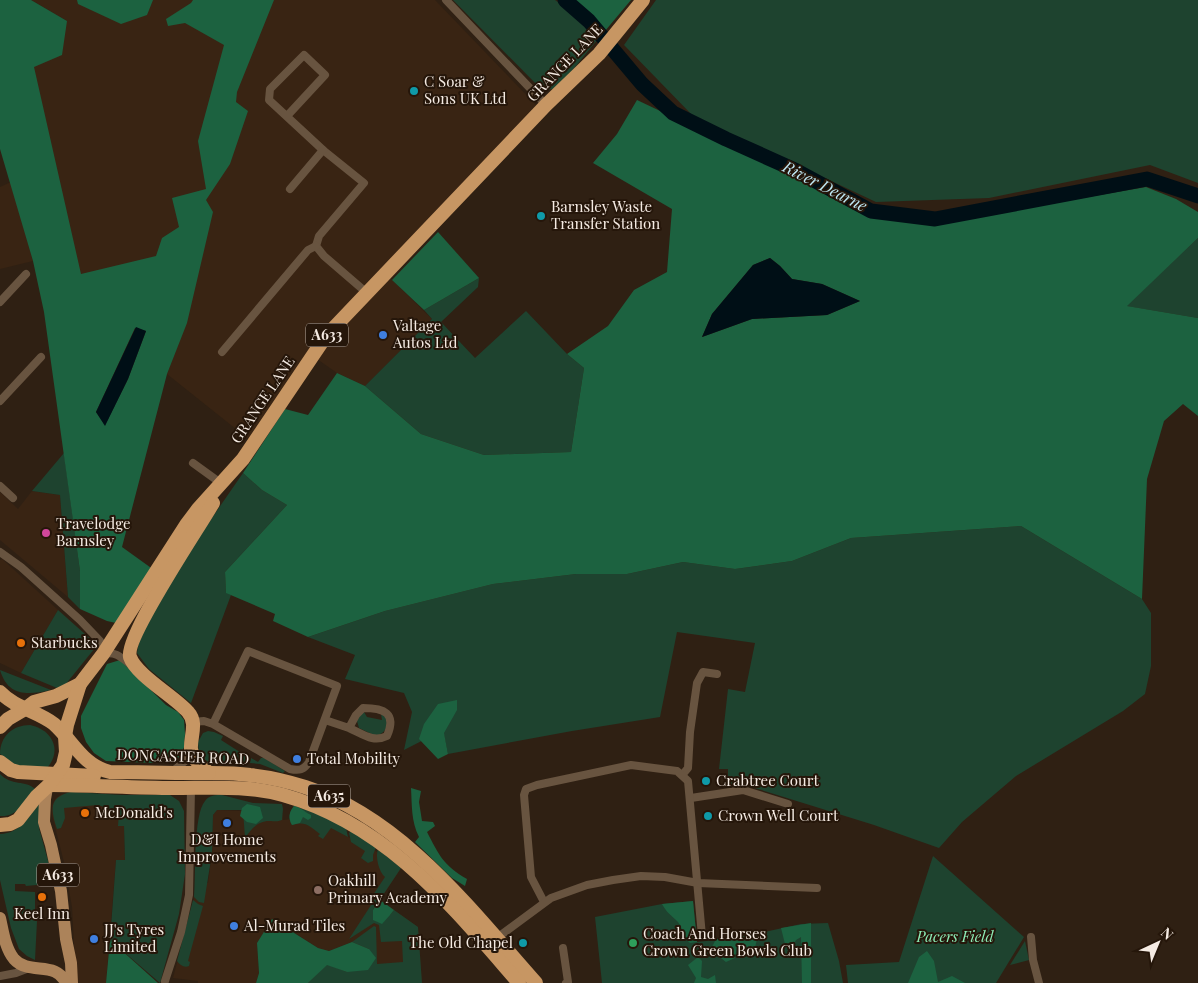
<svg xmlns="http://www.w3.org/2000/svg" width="1198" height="983" viewBox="0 0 1198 983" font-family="'Playfair Display',serif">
<rect width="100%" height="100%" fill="#2f2013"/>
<!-- built -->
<g fill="#392413">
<path d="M31 0H435L536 105 381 269 432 319 365 386 337 373 310 354 251 441 167 374 186 323 80 317 33 66 67 21Z"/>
<path d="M11 182 33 261 0 269V187Z"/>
<path d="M32 491 60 495 68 597 0 540V492L18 509Z"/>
<path d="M2 559 58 610 21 673 0 663V560Z"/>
<path d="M62 794 119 812 124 826 125 860H116L106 983H76L72 907 64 862 52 815V805L56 798Z"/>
<path d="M217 810 282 813 283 820 291 819 305 814 377 852 401 868 380 900 418 927 422 983H308L352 942 329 951 318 948 273 919 257 943 259 973 256 983H198V981L173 978 193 903 196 881 208 883 212 853 213 815Z"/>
</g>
<!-- green -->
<g fill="#1e432f">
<path d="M453 0H555L590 25 598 39 566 78 555 89 542 90Z"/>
<path d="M656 0H1198V183L1150 165 989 198 876 202 693 116 624 45Z"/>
<path d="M1198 238V318L1126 306Z"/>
<path d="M479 278 478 287 441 322 475 358 526 311 567 354 584 368 571 452 484 455 421 434 365 386 432 319 424 310Z"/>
<path d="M64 453 80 571V609L68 597 60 495 32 491Z"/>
<path d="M243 473 262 490 287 505 225 572 226 592 231 595 191 703 149 669 137 653 140 636 187 554Z"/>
<path d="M1021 526 1142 599 1151 613V666L1145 694 1123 711 1016 776 962 822 939 848 874 825 742 784 728 785V769H719L728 689 745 692 755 643 677 632 660 717 572 731 448 754 443 730 404 750 412 712 404 693 345 679 355 655 308 637 385 611 493 584 576 574H627L683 562 735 569 792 561 851 538Z"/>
<path d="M58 610 95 643V648L65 685 57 688 21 673Z"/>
<path d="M0 670 51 690C28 695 8 697 0 670Z"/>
<path d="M364 712 367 717 382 720 381 714C393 720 387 733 376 736L359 728 357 721 360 714Z"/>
<path d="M30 725C54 730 63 753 45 770L17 766 0 754C0 736 13 725 30 725Z"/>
<path d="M208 731 214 732 223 736 221 740 246 756V762L233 761 214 765 208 764 199 753 198 742 203 733Z"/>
<path d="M251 758 258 762 261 758H264L285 771 283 773 260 764 250 763Z"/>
<path d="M0 774C11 786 26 780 35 789 25 802 18 817 0 816Z"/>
<path d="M71 792 122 795H170L179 801 184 811 185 874 179 914 160 983 110 940 116 860H125L124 826H118L119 812 98 805 64 808 65 818 61 828 57 829C51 810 48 797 71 792Z"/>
<path d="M222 795 253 803 282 804 283 809 282 820C277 822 275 821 269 821 258 821 251 829 245 838L243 810H217L213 815 212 853 204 903 199 902 194 897C196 876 193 815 205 801 209 795 216 795 222 795Z"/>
<path d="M39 804V828L55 886 50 887 47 884 26 886 25 884H15V891L35 892V918L37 921 35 960 27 956 19 949 11 928 0 880V834C20 833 27 819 39 804Z"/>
<path d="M294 806 322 815 346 828 348 837 331 828 323 839 318 836 320 834C309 826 306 821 292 825 288 818 289 812 294 806Z"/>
<path d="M352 830 376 847 373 855V861L368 863 361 858 365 851 351 842 349 833Z"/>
<path d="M378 849 401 868 373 910 390 915 394 910 418 927 422 983H308L327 964 347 972 369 949 352 942 374 926 376 927 377 964 403 962 402 941 381 942 379 925 374 923 349 939 375 899 373 895 385 877C379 872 375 857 378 849Z"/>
<path d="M933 856 1024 937 996 983H848L846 965 899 962Z"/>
<path d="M193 900 198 904 203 906 188 961 190 962 189 966C184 968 180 965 177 961Z"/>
<path d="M693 901 697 942 741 937 801 924 828 923 839 961 843 983H602L595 917 662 904Z"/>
<path d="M1025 941 1029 960 1010 965Z"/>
</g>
<!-- forest -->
<g fill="#1c6240" fill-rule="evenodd">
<path d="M0 0H31L67 21 62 55 34 67 81 274 156 256 162 238 179 227 172 198 206 189 198 141 224 45 185 23 168 26 166 19 191 3 193 0H274L237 92 236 102 248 111 230 164 206 200 213 212 187 323 167 374 122 547 154 570 116 623 107 621 80 609V571L44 312 33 261 0 149ZM135 328 146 331 128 379 105 425 96 412Z"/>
<path d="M77 0H153L147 15 121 24 78 4Z"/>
<path d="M574 0H631L605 31Z"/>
<path d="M637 100 871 211 937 223 1146 187 1176 199 1198 212V238L1127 306 1198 318V416L1183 404 1164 421 1147 479 1142 599 1021 526 851 538 792 561 735 569 683 562 627 574H576L493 584 385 611 308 637 273 621 275 614 226 593 225 572 287 505 262 490 243 473 285 409 308 415 337 373 365 386 421 434 484 455 571 452 584 368 567 354 608 326 634 290 667 272 672 209 593 163 617 134ZM770 258 780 266 792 279 822 284 860 301 827 315 752 319 702 337 712 314 753 265Z"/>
<path d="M438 232 479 278 424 310 392 280Z"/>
<path d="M120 660 166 705 178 712 184 720 185 734 184 747 180 756 175 761 167 763H155L106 761 94 753 86 742 81 728V716L107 664Z"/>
<path d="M457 700V710L444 733 448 754 438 759 419 739 424 724 438 704Z"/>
<path d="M411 788 421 791 419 802 422 821 433 822 435 826 427 832C439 855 443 865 467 879L465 886 452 878 415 842 419 837C411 821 412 805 411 788Z"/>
<path d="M247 804 260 807 263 818 256 824 247 822 240 816 242 808Z"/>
<path d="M294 806C301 807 304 812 311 815V818L308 820 303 817 300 823 292 825C288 818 289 812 294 806Z"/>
<path d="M380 900 394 910 390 915 382 924 373 920V910Z"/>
<path d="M693 901 697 942 690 943C683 937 683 929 678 922 672 916 666 912 662 904Z"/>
<path d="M272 919 318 948 329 951 352 942 369 949 376 958 368 970 347 972 327 965 308 983H256L259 973 257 943Z"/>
<path d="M811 923V983H802L801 937 796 940 792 947 786 948 781 928Z"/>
<path d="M754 935 757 939 755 948 746 953 737 947 735 958 726 962 717 955 712 947 716 939Z"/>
<path d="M110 940 158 983H106Z"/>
<path d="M927 951 934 961 938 982 952 976 965 983H908L919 957Z"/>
<path d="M698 957 702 961 701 977 708 979 715 975 716 983H694L696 978 688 965Z"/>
</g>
<!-- water -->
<g fill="#000f16">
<path d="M770 258 780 266 792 279 822 284 860 301 827 315 752 319 702 337 712 314 753 265Z"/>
<path d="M136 327 146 331 128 379 105 426 96 412Z"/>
</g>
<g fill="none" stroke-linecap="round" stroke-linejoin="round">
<!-- river -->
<path stroke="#000f16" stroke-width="15" d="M565 0 589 21 642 84 673 113 726 139 795 170 871 211 935 219 1147 179 1198 196"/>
<!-- street -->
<g stroke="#685440" stroke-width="8">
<path d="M446 0 546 105"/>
<path d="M287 116 325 75 304 55 270 89 269 100 323 150 364 183 319 236 316 246 324 256 367 293"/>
<path d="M290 189 323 150"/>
<path d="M0 302 26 274"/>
<path d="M222 352 308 250 316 246"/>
<path d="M0 401 41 357"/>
<path d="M193 463 222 484"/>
<path d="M0 486 13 498"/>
<path d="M0 552 21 567 80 620 100 641 103 654C116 651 122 658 131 665"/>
<path d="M325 720 349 728 356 715 363 708C384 708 397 713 387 736 373 743 363 734 349 728"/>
<path d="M193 722 204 721 213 724 290 769C299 771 304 770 309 762L337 686 248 651 213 724"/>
<path d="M173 771 184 762 191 749"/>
<path d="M683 774 688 768 690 732 697 683 703 672 717 674"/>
<path d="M691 798 743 790 788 804"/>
<path d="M544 902 531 877 524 795 526 789 537 785 631 765 677 771 688 781 702 936"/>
<path d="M1031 937 1033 960 1039 983"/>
<path d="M494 940 551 898 587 885 613 880 641 876 665 877 698 883 817 888"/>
<path d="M563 948 568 982 566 983"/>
<path d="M0 976 16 973 29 968"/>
<path d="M165 981 181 932 189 895 191 788"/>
</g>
<!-- primary -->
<g stroke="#ac835a" stroke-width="12">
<path d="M47 788 45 799 44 822 51 845 61 891 66 939 71 963 72 983"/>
<path d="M0 918C3 931 5 948 14 959 29 976 56 960 66 983"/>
</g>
<!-- highway -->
<g stroke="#c79663" stroke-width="14">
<path d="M0 692C15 708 37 711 54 724 73 741 83 766 110 772 137 772 165 773 193 773 212 773 231 772 250 775 268 777 287 781 305 787 402 818 471 910 536 983"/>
<path d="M0 727 8 719 25 709 34 702 56 696 80 684 103 654 186 525 198 509 243 459 326 336 546 105 599 54 643 0"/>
<path d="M0 762 11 770 18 772 94 776"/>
<path d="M209 773C202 767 192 759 191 749 190 737 198 723 188 712 175 697 136 675 130 657 124 638 200 526 213 503"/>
<path d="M49 785C91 785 133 788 174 788 210 788 248 785 283 795 387 824 451 905 519 983"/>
<path d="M0 825 10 824 18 820 36 797 49 785 63 765 66 752 65 736 67 725 80 684"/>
</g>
</g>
<!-- markers -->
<g fill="#0f9aa8" stroke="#25160a" stroke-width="2">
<circle cx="414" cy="91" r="5"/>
<circle cx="541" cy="216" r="5"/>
<circle cx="706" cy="781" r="5"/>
<circle cx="708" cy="816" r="5"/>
<circle cx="523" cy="943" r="5"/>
</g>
<g fill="#3f7fe0" stroke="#25160a" stroke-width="2">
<circle cx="383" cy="335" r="5"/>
<circle cx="297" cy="759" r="5"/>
<circle cx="227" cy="823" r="5"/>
<circle cx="234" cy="926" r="5"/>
<circle cx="94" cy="939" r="5"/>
</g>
<circle fill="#d1479c" stroke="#25160a" stroke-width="2" cx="46" cy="533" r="5"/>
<g fill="#e8710a" stroke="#25160a" stroke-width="2">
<circle cx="21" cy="643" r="5"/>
<circle cx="85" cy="813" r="5"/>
<circle cx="42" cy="897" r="5"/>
</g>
<circle fill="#8d6e63" stroke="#25160a" stroke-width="2" cx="318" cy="890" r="5"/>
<circle fill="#2e9e5b" stroke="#25160a" stroke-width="2" cx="633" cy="943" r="5"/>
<g text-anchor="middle" stroke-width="4" stroke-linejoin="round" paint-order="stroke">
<!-- shield labels -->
<g fill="#25160a" stroke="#b7aba2" stroke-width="1">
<rect x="306" y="323.5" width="42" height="23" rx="4"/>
<rect x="308" y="784.5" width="42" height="23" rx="4"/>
<rect x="37" y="863.5" width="42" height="23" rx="4"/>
</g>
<g font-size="14" font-weight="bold" fill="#f5ebe3">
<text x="327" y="340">A633</text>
<text x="329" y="801">A635</text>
<text x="58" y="880">A633</text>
</g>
<!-- street labels -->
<g font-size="15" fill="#f5ebe3" stroke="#25160a">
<text transform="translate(565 63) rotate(-46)" y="5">GRANGE LANE</text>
<text transform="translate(263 400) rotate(-56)" y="5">GRANGE LANE</text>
<text transform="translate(183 757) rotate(2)" y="5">DONCASTER ROAD</text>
</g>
<!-- poi labels -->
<g font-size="15" fill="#f5ebe3" stroke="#25160a" text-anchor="start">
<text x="424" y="87">C Soar &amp;<tspan x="424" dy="17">Sons UK Ltd</tspan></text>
<text x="551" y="212">Barnsley Waste<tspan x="551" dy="17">Transfer Station</tspan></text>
<text x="393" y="331">Valtage<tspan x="393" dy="17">Autos Ltd</tspan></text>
<text x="56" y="529">Travelodge<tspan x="56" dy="17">Barnsley</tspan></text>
<text x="31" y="648">Starbucks</text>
<text x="307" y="764">Total Mobility</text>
<text x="716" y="786">Crabtree Court</text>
<text x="95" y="818">McDonald's</text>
<text x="718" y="821">Crown Well Court</text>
<text x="227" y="845" text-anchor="middle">D&amp;I Home<tspan x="227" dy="17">Improvements</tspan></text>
<text x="328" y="886">Oakhill<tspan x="328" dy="17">Primary Academy</tspan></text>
<text x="42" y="919" text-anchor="middle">Keel Inn</text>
<text x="244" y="931">Al-Murad Tiles</text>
<text x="104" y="935">JJ's Tyres<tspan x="104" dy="17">Limited</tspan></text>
<text x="643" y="939">Coach And Horses<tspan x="643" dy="17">Crown Green Bowls Club</tspan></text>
<text x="513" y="948" text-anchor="end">The Old Chapel</text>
</g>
<!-- park labels -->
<g font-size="15" font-style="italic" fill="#8dedb7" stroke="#25160a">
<text x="955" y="942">Pacers Field</text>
</g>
<!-- water labels -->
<g font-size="16" font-style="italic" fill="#c0eaf7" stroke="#25160a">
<text transform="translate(825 186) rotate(27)" y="6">River Dearne</text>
</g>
</g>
<!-- north arrow -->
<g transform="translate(1158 943) rotate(44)" stroke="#25160a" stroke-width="4" paint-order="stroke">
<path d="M0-4L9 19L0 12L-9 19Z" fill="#f5ebe3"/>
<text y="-8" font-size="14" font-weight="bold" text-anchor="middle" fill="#f5ebe3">N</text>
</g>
</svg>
